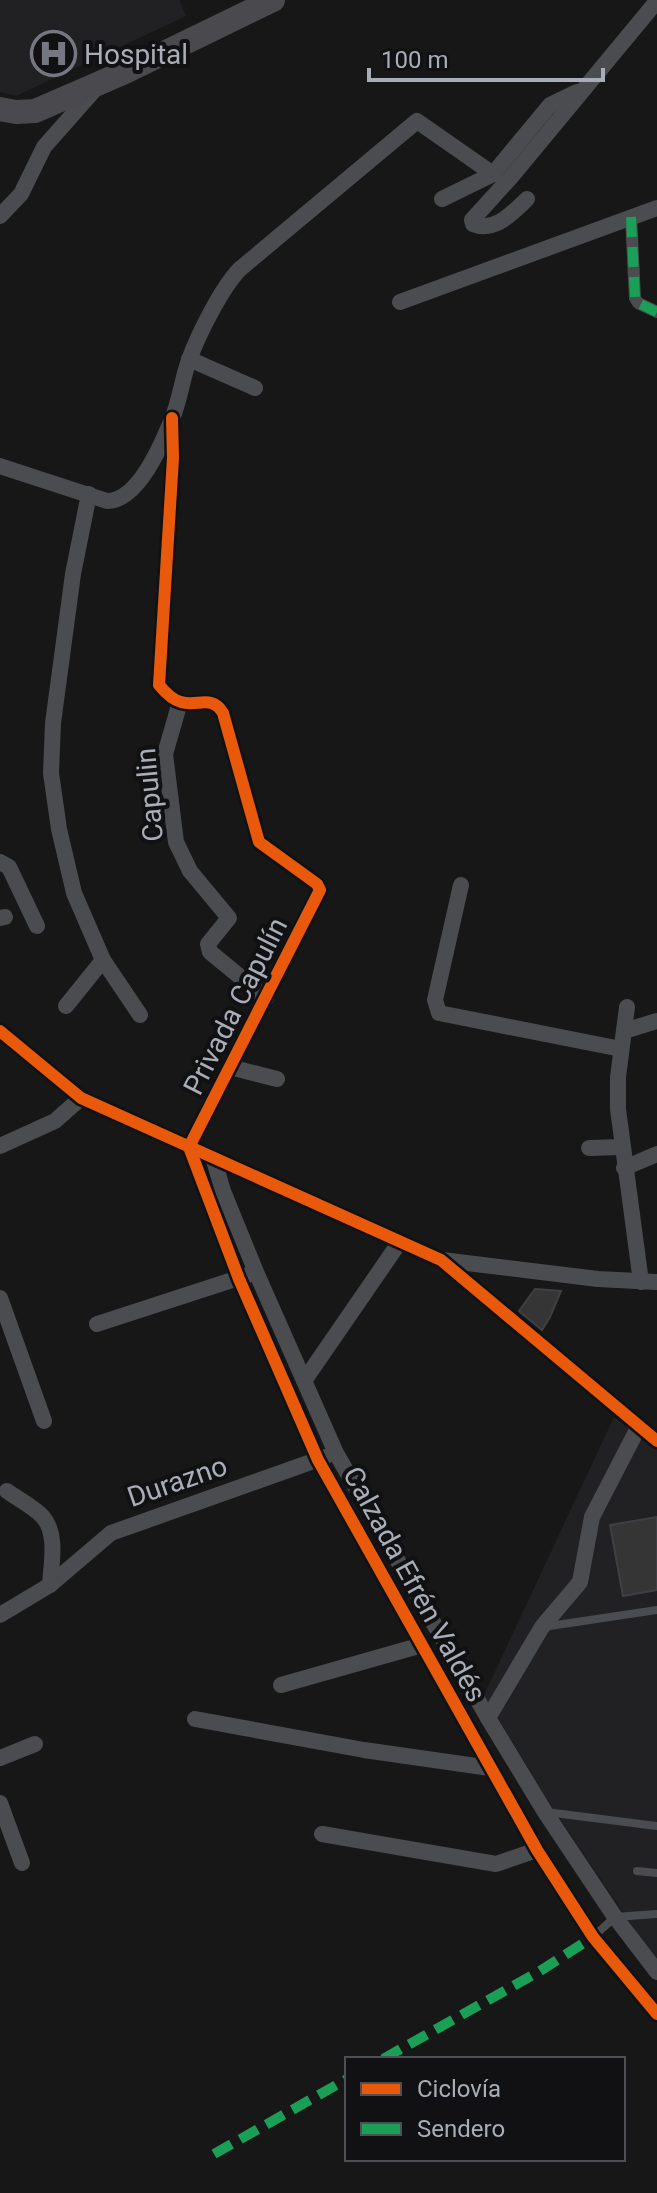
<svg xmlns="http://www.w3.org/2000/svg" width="657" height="2193" viewBox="0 0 657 2193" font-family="Roboto,sans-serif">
<rect width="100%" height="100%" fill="#171717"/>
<!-- built -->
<g fill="#212123">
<path d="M0 0H179L186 16 16 96 0 92Z"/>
<path d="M614 1417 657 1448V1963L548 1801 484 1695Z"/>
</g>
<!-- building -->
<g fill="#353536" stroke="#3f4043" stroke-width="2">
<path d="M535 1289 561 1291 550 1317 542 1330 519 1311Z"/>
<path d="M657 1517V1590L623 1596 610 1525Z"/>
</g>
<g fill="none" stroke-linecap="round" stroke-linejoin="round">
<!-- service -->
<g stroke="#4b4c50" stroke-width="8">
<path d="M543 1627 657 1610"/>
<path d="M546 1812 657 1826"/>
<path d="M637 1871 657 1873"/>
<path d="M593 1937 615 1917 657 1914"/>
</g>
<!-- pedestrian -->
<path stroke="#4b4c50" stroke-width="12" d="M631 217 635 298 638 303 657 312"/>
<!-- minor -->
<g stroke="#4b4c50" stroke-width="16">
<path d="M442 199 493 174 550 105 577 92"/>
<path d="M527 199C512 213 495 233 473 224L472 220 512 176 657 1"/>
<path d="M0 216 21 194 44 147 97 87"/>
<path d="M400 302 657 208"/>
<path d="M189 359 255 388"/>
<path d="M172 418 173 458 159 685C164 691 173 700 181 702 197 707 212 694 223 713L259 842 317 884 320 890 189 1147"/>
<path d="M0 466 107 501C138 501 162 444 172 419 180 400 182 379 189 360 198 335 222 287 240 269L417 121 493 174"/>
<path d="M89 494 73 574 53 723 51 773 59 829 74 893 103 960 140 1015"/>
<path d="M180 702 165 754 176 842 190 871 229 918 208 944 210 952 266 998"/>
<path d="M0 862 9 867 37 926"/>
<path d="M461 885 435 1000 439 1013 621 1049"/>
<path d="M0 918 5 917"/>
<path d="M66 1006 103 960"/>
<path d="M627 1007 618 1077V1109L641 1282"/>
<path d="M0 1031 81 1098 441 1260 657 1441"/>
<path d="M624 1031 657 1021"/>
<path d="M230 1067 277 1079"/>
<path d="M0 1146 55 1121 81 1098"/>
<path d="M189 1147 239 1279 318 1460 537 1850 593 1937 657 2014"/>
<path d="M589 1148 621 1147"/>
<path d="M213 1157 223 1191 256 1272 336 1453 488 1718 545 1812 615 1917 657 1972"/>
<path d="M624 1168 657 1154"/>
<path d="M442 1260 598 1279 657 1282"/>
<path d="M0 1298 44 1421"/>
<path d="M97 1324 248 1275"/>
<path d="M304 1381 399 1243"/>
<path d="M7 1491C18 1499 34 1507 43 1517 58 1534 51 1565 50 1585"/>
<path d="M0 1615 50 1585 111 1533 325 1457"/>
<path d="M281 1685 422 1645"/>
<path d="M488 1718 542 1627 580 1582 592 1517 638 1428"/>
<path d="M195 1719 364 1750 490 1768"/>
<path d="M0 1758 35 1744"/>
<path d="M0 1803 22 1863"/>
<path d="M322 1834 496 1864 537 1850"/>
</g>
<!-- secondary -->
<path stroke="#4a4a4e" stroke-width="24" d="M0 109 16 112 35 111 125 72 273 0"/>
<!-- quiet -->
<g stroke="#1a9f57" stroke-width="10" stroke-dasharray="20 10" stroke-linecap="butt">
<path d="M631 217 635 298 638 303 657 312"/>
<path d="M383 2059 540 1971 593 1937"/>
<path d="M214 2154 347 2079"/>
</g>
<defs>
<g id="cycleway">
<path d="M172 418 173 458 159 685C164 691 173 700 181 702 197 707 212 694 223 713L259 842 317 884 320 890 189 1147"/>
<path d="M0 1031 81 1098 441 1260 657 1441"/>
<path d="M189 1147 239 1279 318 1460 537 1850 593 1937 657 2014"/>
</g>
</defs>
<!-- cycleway casing -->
<use href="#cycleway" stroke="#111113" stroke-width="17"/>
<!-- cycleway -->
<use href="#cycleway" stroke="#e8590c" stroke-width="12"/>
</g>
<!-- icons -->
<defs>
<symbol id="hospital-ring" viewBox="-11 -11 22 22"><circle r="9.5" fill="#111113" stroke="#757880" stroke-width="1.5"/><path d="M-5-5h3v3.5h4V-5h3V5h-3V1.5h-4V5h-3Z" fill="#757880"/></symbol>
</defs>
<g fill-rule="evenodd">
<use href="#hospital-ring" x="28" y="28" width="51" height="51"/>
</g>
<g text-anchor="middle" stroke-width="8" stroke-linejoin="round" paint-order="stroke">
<!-- poi labels -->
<g font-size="28" fill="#a8adb8" stroke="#111113" text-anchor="start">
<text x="84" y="64">Hospital</text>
</g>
<!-- street labels -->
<g font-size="28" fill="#a8adb8" stroke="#111113">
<text transform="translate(149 795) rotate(-95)" y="10">Capulin</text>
<text transform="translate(235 1006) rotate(-63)" y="10">Privada Capulín</text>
<text transform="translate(177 1481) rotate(-19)" y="10">Durazno</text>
<text transform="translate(415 1584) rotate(61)" y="10">Calzada Efrén Valdés</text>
</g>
</g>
<!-- legend -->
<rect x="345" y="2057" width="280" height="104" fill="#111113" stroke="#4d4f55" stroke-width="2"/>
<rect x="361" y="2083" width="40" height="12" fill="#e8590c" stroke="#4d4f55" stroke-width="2"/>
<text x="417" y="2097" font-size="24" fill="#a8adb8">Ciclovía</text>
<rect x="361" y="2123" width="40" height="12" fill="#1a9f57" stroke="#4d4f55" stroke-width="2"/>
<text x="417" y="2137" font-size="24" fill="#a8adb8">Sendero</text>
<!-- scale -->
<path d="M369 68v12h234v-12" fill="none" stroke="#a8adb8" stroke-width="4"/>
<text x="381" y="68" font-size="24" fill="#a8adb8" stroke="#111113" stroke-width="6" paint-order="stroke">100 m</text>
</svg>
